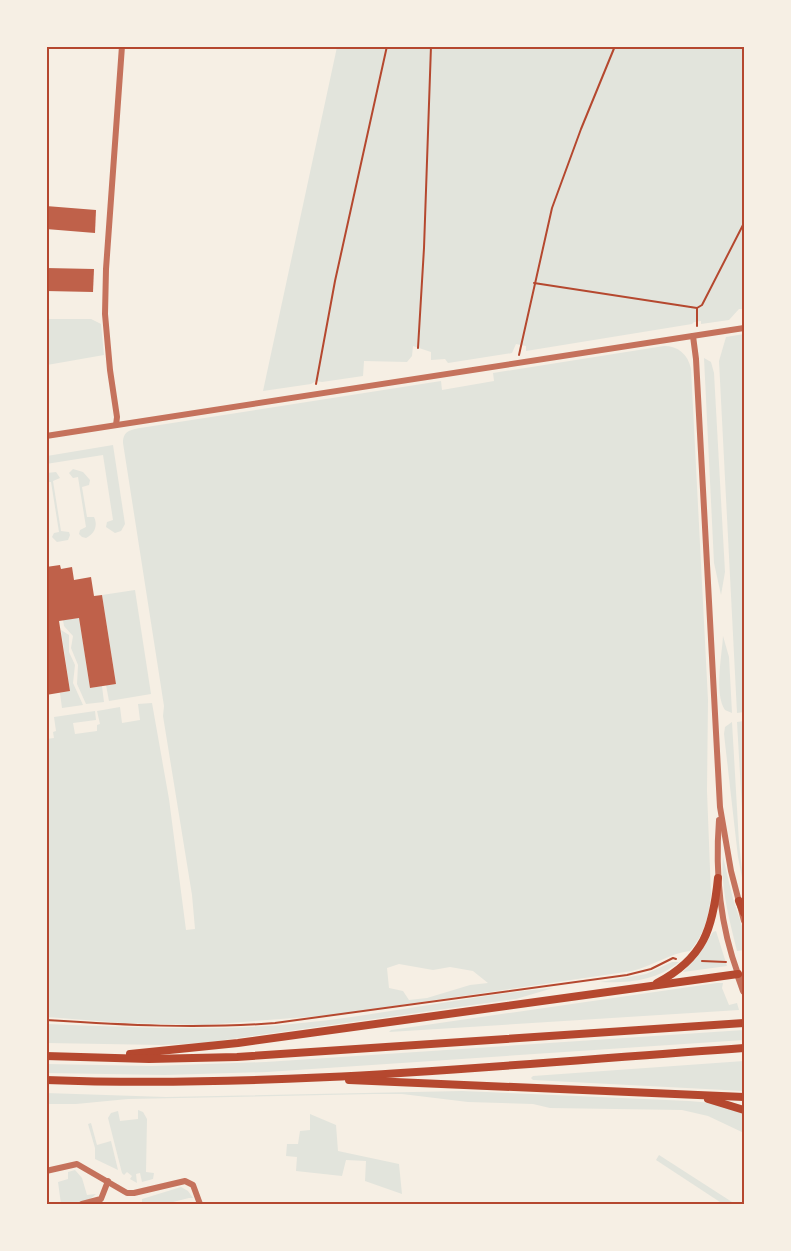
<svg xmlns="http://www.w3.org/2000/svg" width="791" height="1251" viewBox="0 0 791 1251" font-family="Signika,sans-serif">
<rect width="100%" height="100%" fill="#f6efe4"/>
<!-- green -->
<g fill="#e2e4dc" fill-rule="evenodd">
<path d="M349 46 744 47V309H739L729 320 701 324V321L694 322 692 324 526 351V346L516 344 512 353 448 363 445 359 431 360V352L413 346 412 356 407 362 364 361 363 376 322 382 316 381 311 384 263 391 337 47 348 48Z"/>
<path d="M47 319H91L101 324 104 355 47 365Z"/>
<path d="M744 334V712L737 713 719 361 726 337Z"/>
<path d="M664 346C678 346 688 354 691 369L708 700 707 791 711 895C709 916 704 935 690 951 670 953 653 966 632 971L333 1015 204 1025 123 1023 47 1017 46 739 54 738 53 732 56 731 54 717 95 711 96 720 73 723 75 734 97 731V725L100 724 97 711 120 707 122 723 140 720 138 704 152 703 169 799 186 930 195 929 192 895 163 716 164 706 123 443C123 431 130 430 140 428L441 381 442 390 494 381 493 373ZM399 964 433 970 450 967 473 971 488 983 470 985 427 998 409 1000 403 991 389 988 387 968Z"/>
<path d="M704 358 711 362 714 373 725 572 721 595 714 563Z"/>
<path d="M113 445 125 524 121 531 115 533 106 527 107 522 113 520 103 455 46 464 47 456Z"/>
<path d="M73 469 83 472 90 480 89 485 82 487 87 517H94C98 525 95 534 86 538L82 537 79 534 80 530 86 527 78 477 73 478 69 473Z"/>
<path d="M56 472 60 478 53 481 61 531 69 532 70 535 68 540 57 542 52 537 54 533 59 532 51 482H46L47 473Z"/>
<path d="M135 590 151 694 109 701 106 685 116 684 102 595Z"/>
<path d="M79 618 90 688 102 686 104 702 86 704 77 684 78 665 71 648 73 636 64 626 63 620Z"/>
<path d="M61 630 69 635V652L75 665 73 683 83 705 62 708 60 693 70 691Z"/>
<path d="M723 636 729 657 732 713 725 710C714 694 722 655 723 636Z"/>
<path d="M744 721V844L737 722Z"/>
<path d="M732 722 739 843 744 888 738 857 724 734 725 727Z"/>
<path d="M723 857 733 899 744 932V950L737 951C730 922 720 886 723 857Z"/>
<path d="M716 931 727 966 683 972 697 957 713 932Z"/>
<path d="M672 962H679C656 981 629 983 600 982L646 974Z"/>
<path d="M717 983H723L722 988 729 1005 737 1003 739 1010 389 1032 391 1030Z"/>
<path d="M553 988 516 999 203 1043 162 1045 47 1043V1024C129 1027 210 1032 292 1024 380 1016 466 996 553 988Z"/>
<path d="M744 1030V1040L267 1072 165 1075 47 1073V1064L152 1066 266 1062Z"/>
<path d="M744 1061V1091L533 1080 531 1078 533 1076Z"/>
<path d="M462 1091 689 1101 712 1103 744 1114V1133L708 1116 682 1110 550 1108 533 1104 468 1102 402 1094H373L128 1099 76 1104H47L46 1093 166 1097Z"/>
<path d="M138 1110 143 1112 147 1119 146 1172 154 1173 153 1179 142 1182 140 1173 136 1174 137 1183 130 1179 132 1176 127 1172 124 1175 122 1173 108 1118 111 1113 118 1111 120 1121 138 1119Z"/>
<path d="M310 1114 336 1125 338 1151 399 1164 402 1194 365 1181 366 1161 346 1160 342 1176 296 1171 297 1157 286 1156 287 1144H298L300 1131 310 1130Z"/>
<path d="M91 1123 97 1145 111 1141 118 1170 95 1159V1148L88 1124Z"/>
<path d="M659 1155 732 1202 735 1204H723L656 1160Z"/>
<path d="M75 1170 82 1178 87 1195 96 1194C88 1203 73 1204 61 1204L58 1182 68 1179V1172Z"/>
<path d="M181 1187 188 1191 193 1198H189L165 1204H142V1199Z"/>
</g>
<!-- building -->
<g fill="#bf614a">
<path d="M46 206 96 210 95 233 46 229Z"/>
<path d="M46 268 94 269 93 292 46 291Z"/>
<path d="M60 565 61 569 72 567 74 580 91 577 94 596 102 595 116 684 90 688 79 618 59 621 70 691 46 695V567Z"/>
</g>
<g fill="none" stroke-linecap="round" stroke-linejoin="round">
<!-- path -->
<g stroke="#b5482f" stroke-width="2">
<path d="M534 283 697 308 702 305 744 223"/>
<path d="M697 326V308"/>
<path d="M418 348 424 248 431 46"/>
<path d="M519 355 552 208 581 129 615 46"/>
<path d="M316 384 335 281 387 46"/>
<path d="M702 961 726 962"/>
<path d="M46 1020C124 1025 198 1029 275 1023L627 975 651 969 673 958 676 959"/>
</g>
<!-- minor -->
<g stroke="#c5725c" stroke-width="6">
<path d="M693 336 696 359 720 807 731 871 744 921"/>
<path d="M116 425 117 417 110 370 105 314 106 269 122 46"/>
<path d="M46 436 744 328"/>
<path d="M719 820C715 872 720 925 738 974"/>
<path d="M46 1171 77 1164 127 1193H134L185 1181 193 1185 200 1204"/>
<path d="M82 1204 101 1199 108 1181"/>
</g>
<!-- tertiary -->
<path stroke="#c5725c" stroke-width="8" d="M738 974 744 991"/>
<!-- secondary -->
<g stroke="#b5482f" stroke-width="8">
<path d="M739 901 744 913"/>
<path d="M657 983C704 958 713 929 718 878"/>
<path d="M130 1054 238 1043 738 974"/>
<path d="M46 1056 149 1059 237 1057 744 1023"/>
<path d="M46 1080C278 1089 513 1064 744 1048"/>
<path d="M349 1080 744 1097"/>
<path d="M708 1099 744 1110"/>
</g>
</g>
<!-- border -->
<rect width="791" height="1251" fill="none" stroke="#f6efe4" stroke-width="96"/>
<rect x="48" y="48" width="695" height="1155" fill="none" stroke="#b5482f" stroke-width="2"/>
</svg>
